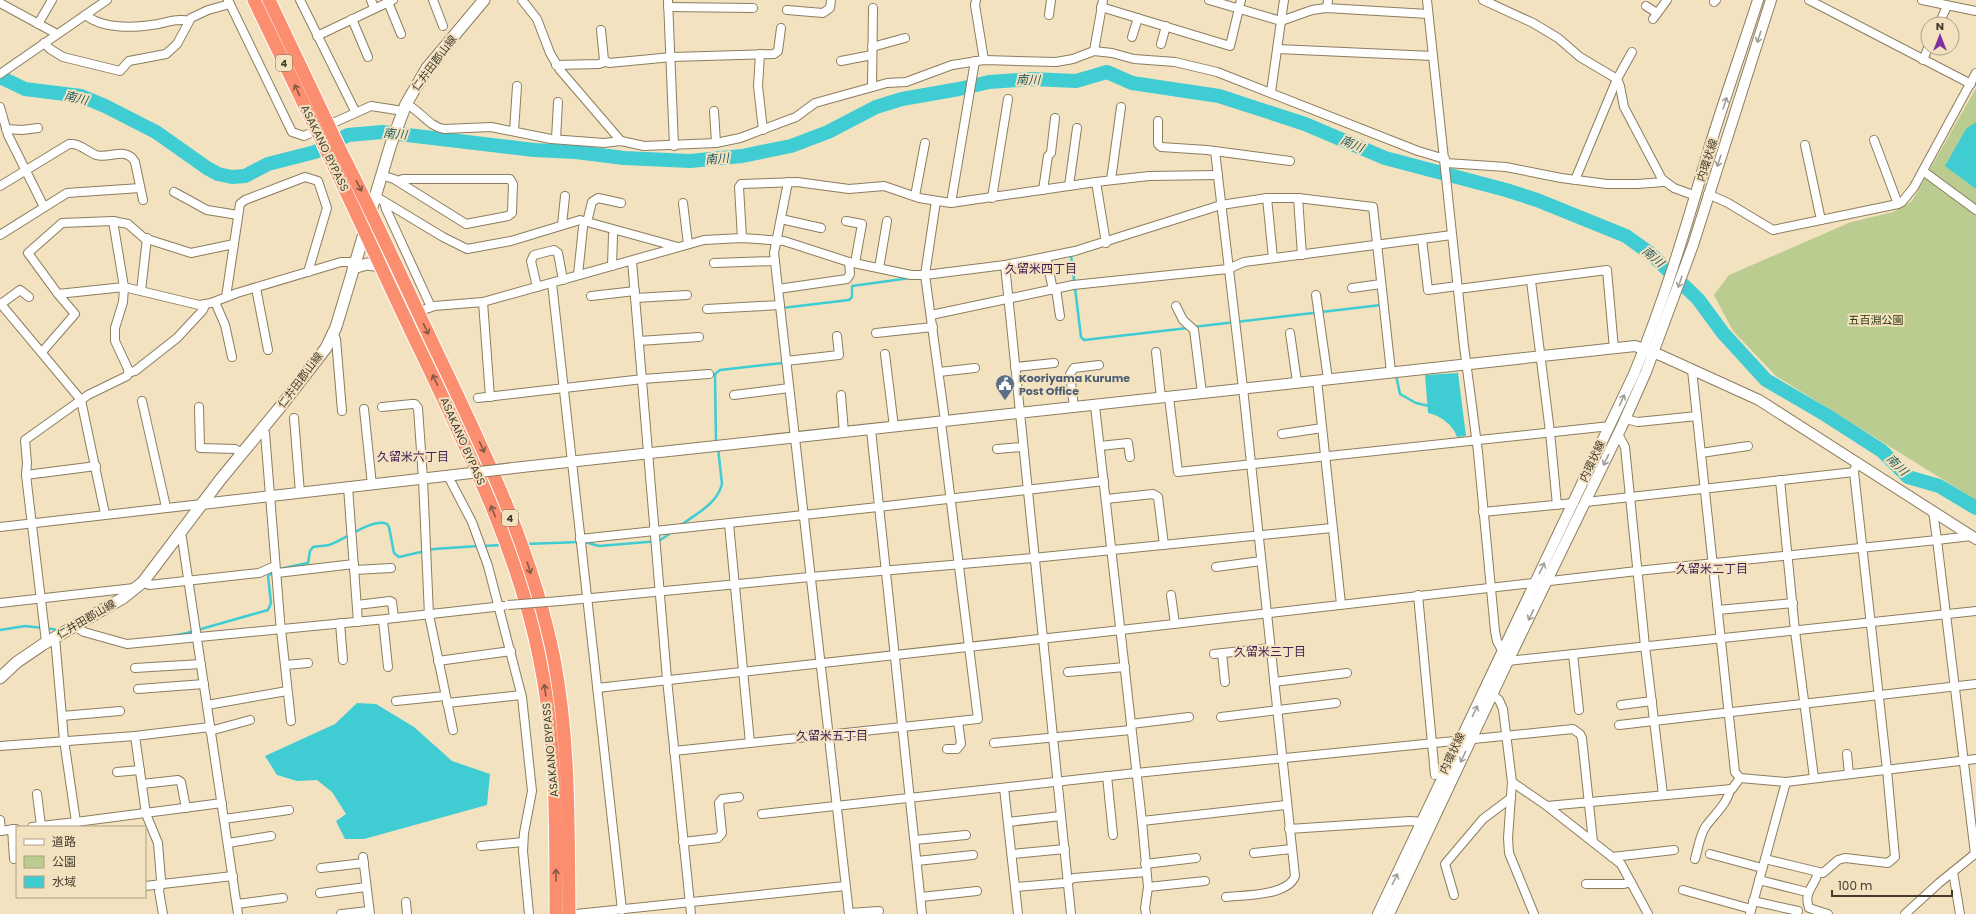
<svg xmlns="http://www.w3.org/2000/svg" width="1976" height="914" viewBox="0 0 1976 914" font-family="Poppins,'Noto Sans JP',sans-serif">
<rect width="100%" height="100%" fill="#f3e2c0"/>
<!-- green -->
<path fill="#bacc8f" d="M1976 88V500L1776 376 1733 331 1714 295 1729 275 1851 222 1893 212 1912 201Z"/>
<!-- water -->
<g fill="#3fccd3">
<path d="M1976 122V189L1945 166 1966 129Z"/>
<path d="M1458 373 1466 436 1457 437C1454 426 1440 415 1428 413L1425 375Z"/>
<path d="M357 703 376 704 414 727 452 761 490 774 487 805 364 839H345L336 821 346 814 332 792 317 780 297 781 277 775 265 756 335 724Z"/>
</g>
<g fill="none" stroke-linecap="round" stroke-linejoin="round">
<!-- stream -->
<g stroke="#3fccd3" stroke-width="2.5">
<path d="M1071 255 1081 337 1084 340 1188 328"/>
<path d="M782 308 849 300 852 297V286L910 278"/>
<path d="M1193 327 1381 305V308"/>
<path d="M1396 375 1400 394 1416 403 1429 406"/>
<path d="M716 443 715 374 720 370 783 363V361"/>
<path d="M681 525C696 514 717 504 722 484L718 448"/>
<path d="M585 542 599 546 659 541 672 532"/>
<path d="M525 544 580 542"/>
<path d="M483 546 502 545"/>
<path d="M0 630 25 626 61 630"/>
<path d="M172 636 187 633 268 610 271 603 268 576 279 569 308 563 310 551 313 547C318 546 324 546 329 545 343 541 373 517 387 524L389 527 394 553 399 557 434 549 478 546"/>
</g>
<!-- river -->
<path stroke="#3fccd3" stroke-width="14" d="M0 77 25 89 81 96 105 106 156 132 207 168 218 174 232 177 245 176 268 164 315 152 348 135 382 132 534 150 576 152 624 158 690 161 742 156 791 146 828 132 876 107 902 99 959 89 989 82 1032 79 1076 81 1107 72 1132 83 1219 96 1305 124 1385 158 1506 190 1537 200 1626 236 1651 254 1698 299 1723 333 1766 380 1826 415 1882 451 1908 477 1939 486 1976 508"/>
<defs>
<g id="minor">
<path d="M228 0 292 132 304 136 371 106 403 111"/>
<path d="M300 0 355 111"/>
<path d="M371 0 374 8"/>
<path d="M433 0 443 26"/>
<path d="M522 0 537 19 550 53 560 70 621 141"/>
<path d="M668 0 674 146"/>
<path d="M976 0 975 5 984 60"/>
<path d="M1209 0 1281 21 1312 10 1326 8 1428 14"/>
<path d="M1427 0 1464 346 1478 452 1495 631 1497 641 1503 652"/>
<path d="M1483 0 1533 23 1558 38 1580 57 1617 79 1620 86 1624 107 1662 179 1674 188 1696 196"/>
<path d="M1809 0 1971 84"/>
<path d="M1922 0 1976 11"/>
<path d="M388 2 401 34"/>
<path d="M1714 2 1716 0"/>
<path d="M0 3 57 34"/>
<path d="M1646 6 1657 13"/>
<path d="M668 7 753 8"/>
<path d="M1101 7 1230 46 1241 0"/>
<path d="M1327 8 1328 0"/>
<path d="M787 10 823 13 830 8 831 0"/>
<path d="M85 15C105 30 134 28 158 24 168 22 179 18 189 21"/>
<path d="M1049 15 1051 0"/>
<path d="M352 19 368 57"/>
<path d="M1653 19 1667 0"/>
<path d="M38 24 52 0"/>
<path d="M1939 24 1947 6"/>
<path d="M601 30 604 60 609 63 672 57 774 54 778 51 781 28"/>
<path d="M317 36 393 0"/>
<path d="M1132 37 1138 18"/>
<path d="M44 43 50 49 63 57 120 71 129 61 166 54 177 44 191 18 208 10 230 4"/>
<path d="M1161 44 1166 26"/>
<path d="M872 47 905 38"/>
<path d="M1277 49 1433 56"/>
<path d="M1094 51 1103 0"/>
<path d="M760 54 758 86 763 130"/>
<path d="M1923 60 1928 48"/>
<path d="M841 61 872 55"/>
<path d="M556 65 599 64 605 62"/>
<path d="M0 74 107 0"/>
<path d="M872 87 873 8"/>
<path d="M1271 92 1284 0"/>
<path d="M406 104C420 110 429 127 444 129L491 127 551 139 604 143 621 141 644 146 716 143 740 138 796 117 815 103 887 83 906 82 952 65 984 60 1056 62 1073 59 1094 51 1112 53 1134 59 1175 62 1217 72 1418 151 1445 159"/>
<path d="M0 107 8 135 44 207"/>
<path d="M714 111 716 143"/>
<path d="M1158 121V144L1161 147 1207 150 1290 161"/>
<path d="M6 129 22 130 38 128"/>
<path d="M514 131 517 86"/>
<path d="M556 139 558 102"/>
<path d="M1874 140 1898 204"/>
<path d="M1805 145 1821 220"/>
<path d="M1215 151 1243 388 1295 876C1288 896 1244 895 1226 897"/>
<path d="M1446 163 1506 167 1561 178 1607 184H1637L1664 182"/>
<path d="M1923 171 1976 210"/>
<path d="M381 175 394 179 466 224 508 216 512 213 513 184 510 179H403L397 181"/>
<path d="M1111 180 1121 107"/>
<path d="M1575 180 1617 79 1632 52"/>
<path d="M788 182 774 253 849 914"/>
<path d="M1096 182 1106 243"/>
<path d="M0 186 69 144H73C82 145 88 152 96 155 110 159 126 146 135 162L143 200"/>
<path d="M1069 186 1077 128"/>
<path d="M1043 190 1048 156 1051 153 1055 118"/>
<path d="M174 192 207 210 238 215"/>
<path d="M1708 194 1728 203 1773 230 1898 204 1902 202 1914 187 1976 73"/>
<path d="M375 196 443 237 467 249 511 241 580 220 678 247"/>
<path d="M915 196 925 143"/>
<path d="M992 198 1008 99"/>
<path d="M1267 198 1273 258"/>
<path d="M1298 198 1302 255"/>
<path d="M936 201 925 275 945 421"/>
<path d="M384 202 386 209 431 307"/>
<path d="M683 203 688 244"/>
<path d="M951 203 975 61"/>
<path d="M781 219 821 228"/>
<path d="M113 221 128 224 144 238 191 253 234 244"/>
<path d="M846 221 862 224 855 263"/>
<path d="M587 222 592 202 598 198 621 203"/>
<path d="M562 225 565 196"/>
<path d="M0 235 67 193 140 188"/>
<path d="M742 238 739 187 741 184 797 182 849 189 884 186 919 198 951 203 1096 182 1149 176 1218 175"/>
<path d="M1422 239 1428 290 1457 286"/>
<path d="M632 261 667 679 691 914"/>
<path d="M1047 261 1053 290"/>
<path d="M714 263 775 261"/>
<path d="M1005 265 1071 914"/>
<path d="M612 266 613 235"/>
<path d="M879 268 887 221"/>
<path d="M578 275 583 227"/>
<path d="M1531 281 1550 432 1557 505"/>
<path d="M552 283 622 910"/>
<path d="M537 287 531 261 534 255 554 250 558 253 563 280"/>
<path d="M256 288 268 350"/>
<path d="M1352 288 1381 284"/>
<path d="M778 289 847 279 850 274 849 262"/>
<path d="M1056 289 1060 316"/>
<path d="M1458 289 1607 270 1614 349"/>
<path d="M141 291 147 238"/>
<path d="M1316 295 1328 379"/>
<path d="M591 296 635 291"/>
<path d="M226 297 240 204 245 200 305 177 318 181 327 208 308 272"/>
<path d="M635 298 687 295"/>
<path d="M215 302 225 325 232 357"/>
<path d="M483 302 490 397"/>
<path d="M0 303 81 400 105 514"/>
<path d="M1 304 20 290 29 297"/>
<path d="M1176 306 1183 320 1194 330 1202 393"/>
<path d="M707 309 780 305"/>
<path d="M418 312 434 306 483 302 704 240 742 238 784 241 849 262 911 275H925L1005 265 1075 251 1221 205 1267 198H1298L1373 207 1391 372"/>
<path d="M931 315 1073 285 1228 269 1244 262 1452 235"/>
<path d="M333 333 336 339 342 411"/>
<path d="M876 333 933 327"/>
<path d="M1290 333 1297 382"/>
<path d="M639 341 699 337"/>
<path d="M42 352 75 314 58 294"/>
<path d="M1156 352 1161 398"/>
<path d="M885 354 894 427"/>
<path d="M786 361 839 355 837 336"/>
<path d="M1015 367 1054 363"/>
<path d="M1692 370 1735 772 1740 778"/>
<path d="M939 372 975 368"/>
<path d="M128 373 135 371 177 338 203 310 205 305"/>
<path d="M1317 380 1341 604"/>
<path d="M734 395 789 388"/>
<path d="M841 395 844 433"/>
<path d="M1169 397 1178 472 1610 426"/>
<path d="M478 398 643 379 709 374"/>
<path d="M142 401 166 507"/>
<path d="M1095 406 1142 821 1148 887 1145 908 1146 914"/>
<path d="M199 407 200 448 235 449 242 453"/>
<path d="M382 407 412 404H415L418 408 423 479 429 615 453 730"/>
<path d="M1074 408 1070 374 1074 368 1099 365"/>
<path d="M364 409 372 485"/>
<path d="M294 418 300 493"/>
<path d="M1625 419 1638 422 1697 416"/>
<path d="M263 429 265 433 280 620 291 721"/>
<path d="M871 430 922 914"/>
<path d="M1282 434 1322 428"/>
<path d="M1618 434 1625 447 1645 646 1663 795"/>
<path d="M1100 446 1128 443 1130 457"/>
<path d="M997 449 1022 447"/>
<path d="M1701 453 1748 446"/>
<path d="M26 475 96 466"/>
<path d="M448 476 472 522 488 566 522 697 532 791 524 833 523 851 529 914"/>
<path d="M1780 480 1795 631 1814 778"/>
<path d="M348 487 358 622"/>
<path d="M1106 499 1153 494 1158 497 1164 545"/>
<path d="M1586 502 1854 472 1855 468"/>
<path d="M1483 512 1574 503"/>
<path d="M729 524 750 743"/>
<path d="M0 527 202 504"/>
<path d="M179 534 182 538 238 914"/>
<path d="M1971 536 1937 540 1975 854"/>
<path d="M580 539 878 507 1104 481"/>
<path d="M1216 567 1261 561"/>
<path d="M354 570 391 568"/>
<path d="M277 573 354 564"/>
<path d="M143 582 149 585 259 573 275 566"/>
<path d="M1171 595 1175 624"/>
<path d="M1418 595 1435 775"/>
<path d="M560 601 810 577 1033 558 1332 528"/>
<path d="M0 603 134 588"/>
<path d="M357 605 390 601 392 602 394 618"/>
<path d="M1718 610 1793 603"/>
<path d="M383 620 388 667"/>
<path d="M340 623 343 660"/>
<path d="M74 626 84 632 127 644 386 619 503 606"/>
<path d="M55 637 64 740 76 822 222 803"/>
<path d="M46 642 26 475 27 463 25 440 88 395 127 376 129 371 115 341V328L123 302 124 287 113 221 62 223 28 253 58 294 124 287 199 305 211 303 237 293 341 262H355"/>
<path d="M1222 653 1225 682"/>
<path d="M1214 654 1270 648"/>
<path d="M1573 654 1579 710"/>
<path d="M438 661 511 651"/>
<path d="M1508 661 1976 611"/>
<path d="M285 665 308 663"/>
<path d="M135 668 201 664"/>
<path d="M1068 672 1125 667"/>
<path d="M1274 682 1347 673"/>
<path d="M597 688 1121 630 1637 571 1937 540 1933 511"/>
<path d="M138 689 204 684"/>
<path d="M1493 695 1499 700 1503 709 1512 782 1508 838 1509 853 1534 914"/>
<path d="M396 701 445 696"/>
<path d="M447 703 521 695"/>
<path d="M207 705 287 691"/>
<path d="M1621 705 1652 701"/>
<path d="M62 716 120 711"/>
<path d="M1221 717 1336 703"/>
<path d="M1131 724 1189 717"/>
<path d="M1619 725 1976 684"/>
<path d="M210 731 250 720"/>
<path d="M994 743 1131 730"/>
<path d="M0 746 135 736"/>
<path d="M947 749H957L961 744 958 721"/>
<path d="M674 751 978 719 941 422"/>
<path d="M1847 754 1849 774"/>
<path d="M117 772 140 770"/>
<path d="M1107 776 1113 835"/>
<path d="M1512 782 1547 806 1621 864 1648 914"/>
<path d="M142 784 178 780 181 782 186 808"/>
<path d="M1004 788 1018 914"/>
<path d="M37 794 41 826"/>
<path d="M1547 806 1732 789 1740 778 1786 782 1976 759"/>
<path d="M762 814 1136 773 1573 729 1580 734 1582 738 1593 842"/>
<path d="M224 819 289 810"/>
<path d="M0 820 1 831"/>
<path d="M1142 821 1286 805"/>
<path d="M1008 822 1061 816"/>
<path d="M32 827 76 822V826"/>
<path d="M12 829 14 859"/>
<path d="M1289 829 1410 821 1422 822"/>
<path d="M0 831 16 829"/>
<path d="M915 840 966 835"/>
<path d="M683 842 718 838 722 833 719 803 722 799 739 797"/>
<path d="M228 843 271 836"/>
<path d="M481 846 523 842"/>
<path d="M1254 853 1292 849"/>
<path d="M1012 854 1065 849"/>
<path d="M1710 854 1762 868"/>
<path d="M363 857 370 914"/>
<path d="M1612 857 1674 850"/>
<path d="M1695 859C1698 849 1700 834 1706 826 1714 815 1728 803 1730 789"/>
<path d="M1765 859 1823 873 1838 860 1845 858 1888 863 1895 857 1887 770 1854 472"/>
<path d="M917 861 973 855"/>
<path d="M1145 864 1196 858"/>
<path d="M321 868 364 863"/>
<path d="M1818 872C1815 887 1803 891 1809 908L1828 914"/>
<path d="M1953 872 1960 914"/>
<path d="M1759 880 1803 891"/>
<path d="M1586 884H1624L1631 882"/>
<path d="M145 886 233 876"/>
<path d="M1015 887 1064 883 1074 878 1146 872"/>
<path d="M1148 887 1205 881"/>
<path d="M1683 890 1751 909"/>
<path d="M320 893 366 887"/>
<path d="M1454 895 1445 864 1483 819 1511 798"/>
<path d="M921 897 977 891"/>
<path d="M1753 901 1798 911"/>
<path d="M406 902 407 914"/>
<path d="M237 904 283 898"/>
<path d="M849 913 879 911"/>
<path d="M163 914 159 891 161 880 158 843 146 814 135 736 210 727"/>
<path d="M341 914 369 911"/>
<path d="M576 914 845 886"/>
<path d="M1750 914 1786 782"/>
<path d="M1905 914 1939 883 1976 853"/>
</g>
<g id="tertiary">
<path d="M522 467 1635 346 1660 355 1759 400 1976 539"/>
<path d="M202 504 454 475"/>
<path d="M1378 914 1634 374C1663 304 1685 231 1706 159 1722 105 1741 53 1758 0"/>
<path d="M1389 914 1508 661 1622 426 1646 372 1693 245 1771 0"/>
</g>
<g id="secondary">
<path d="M353 268 367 264 382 266"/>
<path d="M0 678 17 662 42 645 123 598 143 582 220 480 281 406 326 348 336 327 391 144 406 104 427 68 484 0"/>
</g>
<g id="trunk">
<path d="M254 0 314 125"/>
<path d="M269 0 326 120"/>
<path d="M341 152C373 214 402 278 432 342 481 444 532 548 554 659 570 743 568 829 569 914"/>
<path d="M329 156C361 222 391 290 423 356 470 455 519 553 540 661 557 744 556 830 556 914"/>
</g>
</defs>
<!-- minor casing -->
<use href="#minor" stroke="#8c7d5e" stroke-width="10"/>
<!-- tertiary casing -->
<use href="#tertiary" stroke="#8c7d5e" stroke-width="12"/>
<!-- secondary casing -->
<use href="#secondary" stroke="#8c7d5e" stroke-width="13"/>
<!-- trunk casing -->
<use href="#trunk" stroke="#fff" stroke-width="15"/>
<!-- minor -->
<use href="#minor" stroke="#fff" stroke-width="8"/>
<!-- tertiary -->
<use href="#tertiary" stroke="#fff" stroke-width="10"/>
<!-- secondary -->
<use href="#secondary" stroke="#fff" stroke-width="11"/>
<!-- trunk -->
<use href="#trunk" stroke="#fc8e70" stroke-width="13"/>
<defs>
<path id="minor-bridge" d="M508 605 560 601"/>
<path id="tertiary-bridge" d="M454 475 522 467"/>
<g id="trunk-bridge">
<path d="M326 120 341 152"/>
<path d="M314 125 329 156"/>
</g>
</defs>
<!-- minor-bridge casing -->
<use href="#minor-bridge" stroke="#8c7d5e" stroke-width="10" stroke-linecap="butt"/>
<!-- tertiary-bridge casing -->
<use href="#tertiary-bridge" stroke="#8c7d5e" stroke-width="12" stroke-linecap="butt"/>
<!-- trunk-bridge casing -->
<use href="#trunk-bridge" stroke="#fff" stroke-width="15" stroke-linecap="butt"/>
<!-- minor-bridge -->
<use href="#minor-bridge" stroke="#fff" stroke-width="8"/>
<!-- tertiary-bridge -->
<use href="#tertiary-bridge" stroke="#fff" stroke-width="10"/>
<!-- trunk-bridge -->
<use href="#trunk-bridge" stroke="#fc8e70" stroke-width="13"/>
</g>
<!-- one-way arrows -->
<defs><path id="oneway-shaft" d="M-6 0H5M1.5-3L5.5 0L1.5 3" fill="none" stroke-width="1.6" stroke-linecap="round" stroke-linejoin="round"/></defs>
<g stroke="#a19e96">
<use href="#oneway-shaft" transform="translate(1759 37) rotate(108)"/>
<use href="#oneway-shaft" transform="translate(1725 103) rotate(-72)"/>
<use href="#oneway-shaft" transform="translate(1719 161) rotate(108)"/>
<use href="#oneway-shaft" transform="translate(1680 282) rotate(109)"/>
<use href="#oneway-shaft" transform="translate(1622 400) rotate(-66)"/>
<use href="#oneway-shaft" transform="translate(1606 460) rotate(116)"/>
<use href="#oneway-shaft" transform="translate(1542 568) rotate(-64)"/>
<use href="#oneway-shaft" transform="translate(1531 615) rotate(116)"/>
<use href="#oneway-shaft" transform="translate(1475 711) rotate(-65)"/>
<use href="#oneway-shaft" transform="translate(1463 757) rotate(115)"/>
<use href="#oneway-shaft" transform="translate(1395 879) rotate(-64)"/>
</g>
<g stroke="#845945">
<use href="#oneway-shaft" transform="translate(297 90) rotate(-115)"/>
<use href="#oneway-shaft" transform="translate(359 186) rotate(63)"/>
<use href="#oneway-shaft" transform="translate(426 329) rotate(64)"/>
<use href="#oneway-shaft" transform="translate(435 380) rotate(-116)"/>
<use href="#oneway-shaft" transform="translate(482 447) rotate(64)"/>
<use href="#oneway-shaft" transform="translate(493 511) rotate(-112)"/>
<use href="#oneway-shaft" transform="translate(529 568) rotate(72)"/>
<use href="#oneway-shaft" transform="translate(545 690) rotate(-98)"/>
<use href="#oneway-shaft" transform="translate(556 875) rotate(-90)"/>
</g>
<!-- icons -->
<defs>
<symbol id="civic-pin" viewBox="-11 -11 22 30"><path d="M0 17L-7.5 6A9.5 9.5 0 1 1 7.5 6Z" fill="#5c6f8a" stroke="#f3e2c0"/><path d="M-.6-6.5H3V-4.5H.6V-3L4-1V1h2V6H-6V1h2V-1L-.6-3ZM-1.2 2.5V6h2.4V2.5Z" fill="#fff"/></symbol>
</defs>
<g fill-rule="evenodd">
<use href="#civic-pin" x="994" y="373" width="22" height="30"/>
</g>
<g text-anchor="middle" stroke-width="4" stroke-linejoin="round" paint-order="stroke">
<!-- shield labels -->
<g fill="#f3e2c0" stroke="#786e5a" stroke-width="1">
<rect x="276" y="55" width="16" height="16" rx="3"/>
<rect x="502" y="510" width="16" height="16" rx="3"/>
</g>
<g font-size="10" font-weight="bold" fill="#433c2e">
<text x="284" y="67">4</text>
<text x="510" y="522">4</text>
</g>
<!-- street labels -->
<g font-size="11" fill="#433c2e" stroke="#f3e2c0">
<text transform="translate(434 63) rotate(-53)" y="4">仁井田郡山線</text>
<text transform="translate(325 148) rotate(64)" y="4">ASAKANO BYPASS</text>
<text transform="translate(1707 160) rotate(-72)" y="4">内環状線</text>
<text transform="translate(300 380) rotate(-53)" y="4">仁井田郡山線</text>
<text transform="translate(463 441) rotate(66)" y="4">ASAKANO BYPASS</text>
<text transform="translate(1592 461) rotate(-65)" y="4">内環状線</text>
<text transform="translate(86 619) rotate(-30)" y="4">仁井田郡山線</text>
<text transform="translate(550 750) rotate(-95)" y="4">ASAKANO BYPASS</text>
<text transform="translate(1452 753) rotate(-65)" y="4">内環状線</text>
</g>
<!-- park labels -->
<g font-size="11" fill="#2c3610" stroke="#f3e2c0">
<text x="1876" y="324">五百淵公園</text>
</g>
<!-- service labels -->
<g font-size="11" font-weight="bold" fill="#4e5e75" stroke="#f3e2c0" text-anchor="start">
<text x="1019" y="382">Kooriyama Kurume<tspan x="1019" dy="13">Post Office</tspan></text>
</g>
<!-- water labels -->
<g font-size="12" font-style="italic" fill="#245d60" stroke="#f3e2c0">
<text transform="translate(1028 80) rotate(1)" y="4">南川</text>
<text transform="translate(76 98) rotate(13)" y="4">南川</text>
<text transform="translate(395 134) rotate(5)" y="4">南川</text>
<text transform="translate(1352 144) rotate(23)" y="4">南川</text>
<text transform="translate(717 159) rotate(-5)" y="4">南川</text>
<text transform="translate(1653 257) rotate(40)" y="4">南川</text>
<text transform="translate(1897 465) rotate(44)" y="4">南川</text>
</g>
<!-- neighbourhood labels -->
<g font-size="12" fill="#441f55" stroke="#f3e2c0">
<text x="1041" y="273">久留米四丁目</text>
<text x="413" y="461">久留米六丁目</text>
<text x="1712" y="573">久留米二丁目</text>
<text x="1270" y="656">久留米三丁目</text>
<text x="832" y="740">久留米五丁目</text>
</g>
</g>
<!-- legend -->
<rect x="16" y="826" width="130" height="72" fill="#f3e2c0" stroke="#ada086"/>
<rect x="24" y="839" width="20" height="6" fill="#ffffff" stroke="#ada086"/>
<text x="52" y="846" font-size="12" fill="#433c2e">道路</text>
<rect x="24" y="856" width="20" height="12" fill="#bacc8f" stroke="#ada086"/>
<text x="52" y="866" font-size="12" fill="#433c2e">公園</text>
<rect x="24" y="876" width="20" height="12" fill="#3fccd3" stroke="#ada086"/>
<text x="52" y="886" font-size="12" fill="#433c2e">水域</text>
<!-- north arrow -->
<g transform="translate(1940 36)"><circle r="19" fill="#f3e2c0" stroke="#ada086"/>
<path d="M0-3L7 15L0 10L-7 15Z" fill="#7f2f9f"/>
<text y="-6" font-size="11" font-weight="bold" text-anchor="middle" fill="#433c2e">N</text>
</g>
<!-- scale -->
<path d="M1832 890v6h120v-6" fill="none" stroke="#433c2e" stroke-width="2"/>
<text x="1838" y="890" font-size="12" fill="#433c2e" stroke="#f3e2c0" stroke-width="3" paint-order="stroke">100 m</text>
</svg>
